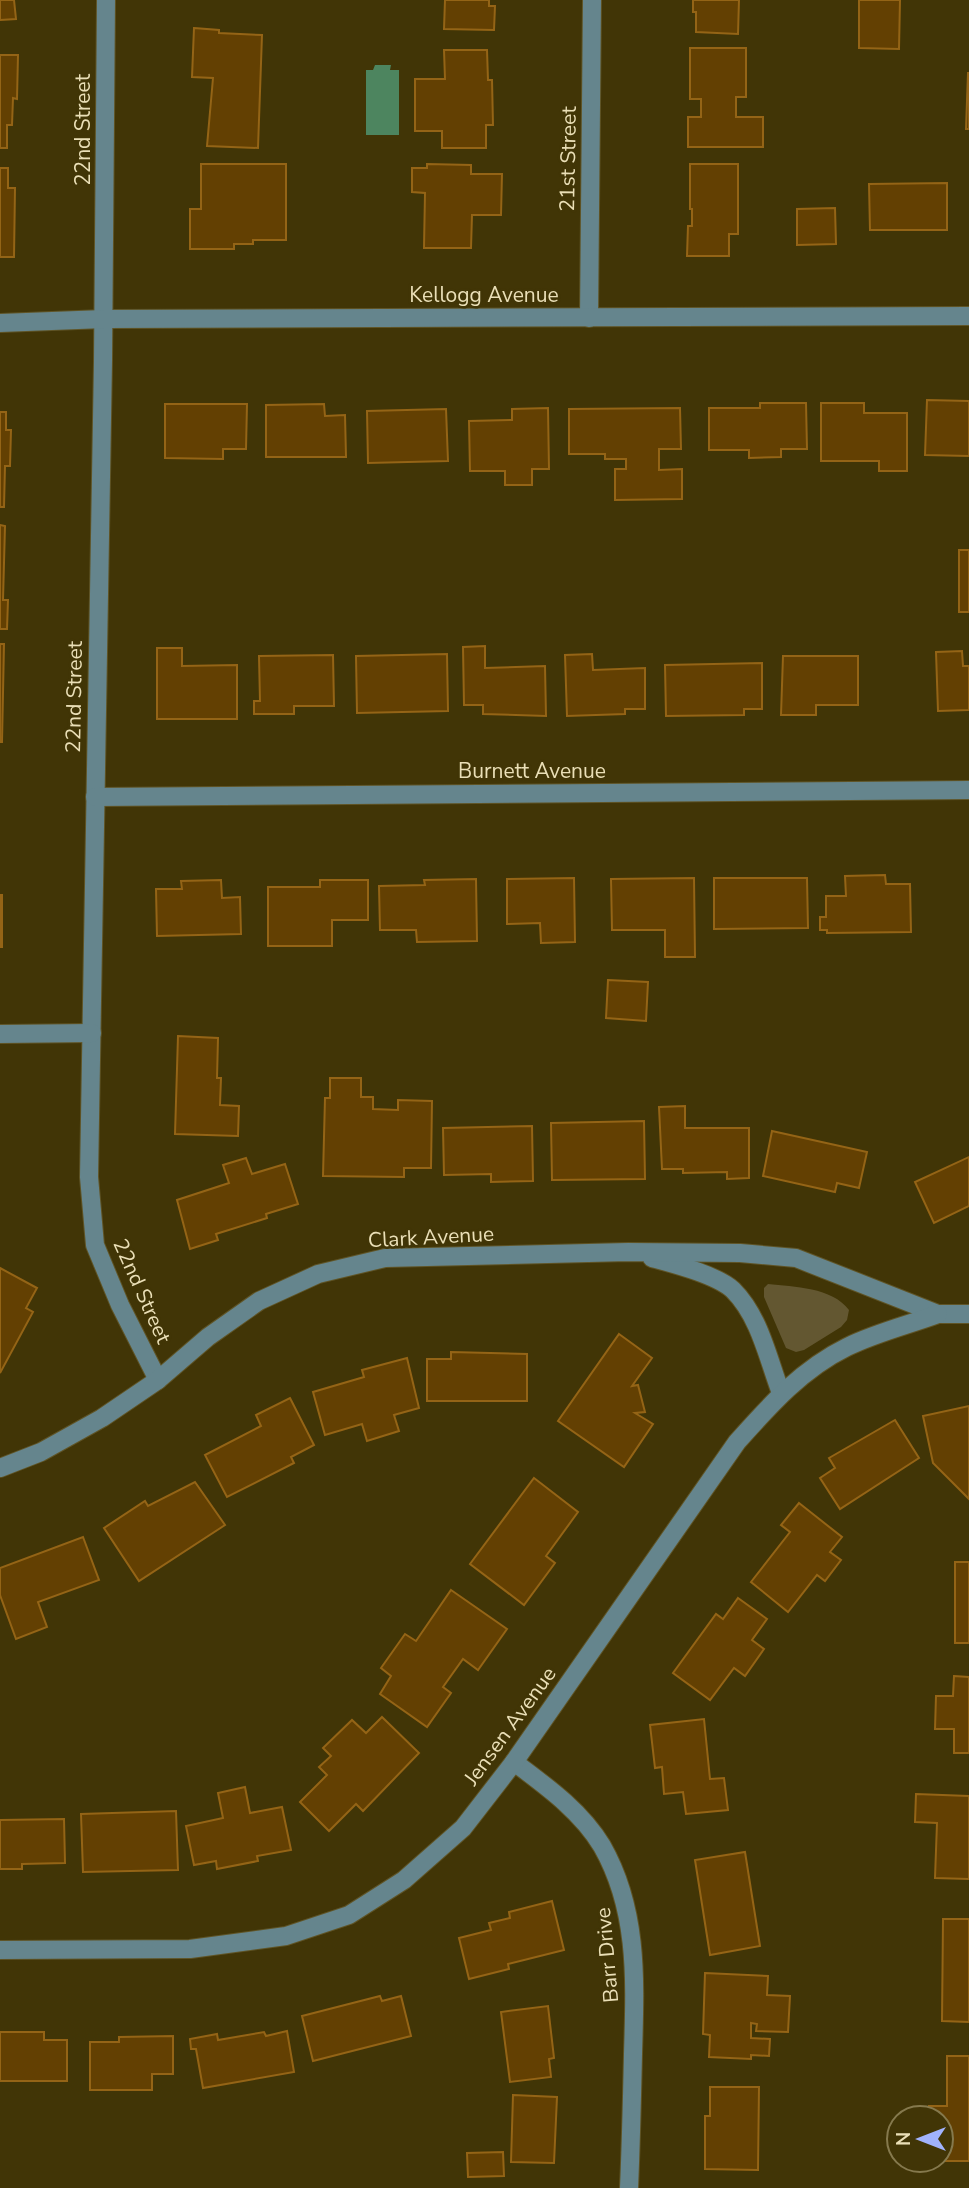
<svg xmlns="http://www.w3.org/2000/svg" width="969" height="2188" viewBox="0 0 969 2188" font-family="'Nunito Sans',sans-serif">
<rect width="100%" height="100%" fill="#413506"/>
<!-- green -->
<path fill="#635731" d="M768 1284C794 1287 832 1287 849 1310L847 1320 841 1327 804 1350 796 1352 786 1348 764 1297V1288Z"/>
<!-- water -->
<path fill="#4d855f" d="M375 65H391L390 70H399V135H366V70H373Z"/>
<!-- building -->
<g fill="#634002" stroke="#946416" stroke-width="2">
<path d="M0 0H14L16 19 0 20Z"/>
<path d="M445 0H489V6H495L494 30 444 29Z"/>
<path d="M693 0H739L738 34 696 32V12H693Z"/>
<path d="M859 0H900L899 49 859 48Z"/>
<path d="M194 28 219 30V33L262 35 258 148 207 146 213 78 192 77Z"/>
<path d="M690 48H746V97H736V117H763V147H688V117H701V99H690Z"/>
<path d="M444 50H487L488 80H492L493 125H486V148H442V131H415V79H445Z"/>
<path d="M0 55H18L17 99 13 98 12 125H7V148H0Z"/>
<path d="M968 73H969V129H966Z"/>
<path d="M201 164H286V240H253V244H234V249H190V209H201Z"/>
<path d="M427 164 471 165V174H502L501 215H472L471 248H424L425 193 412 192V168H427Z"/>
<path d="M690 164H738V234H729V256H687L688 226H692V209H690Z"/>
<path d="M0 168H8V188H15L14 257H0Z"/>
<path d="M947 183V230H870L869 184Z"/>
<path d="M835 208 836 244 797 245V209Z"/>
<path d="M927 400 969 401V456L925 455Z"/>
<path d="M760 403H806L807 449H781V457L749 458V450H709V408H760Z"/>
<path d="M821 403H864V413H907V471H879V461H821Z"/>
<path d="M165 404H247L246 449H223V459L165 458Z"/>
<path d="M324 404 325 416 345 415 346 457H266V405Z"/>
<path d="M548 408 549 469H532V485H505V471H470L469 421 512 420V409Z"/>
<path d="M680 408 681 449H659V470L682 469V499L615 500V469H626V459H605V454H569V409Z"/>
<path d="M446 409 448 461 368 463 367 411Z"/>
<path d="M0 412H6V430H11L10 466H5L4 507H0Z"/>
<path d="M0 525 5 526 3 600H8L7 629H0Z"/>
<rect x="959" y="550" width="10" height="62"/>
<path d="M0 644H4L2 742H0Z"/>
<path d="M485 646V668L545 666 546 716 483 714V705H464L463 647Z"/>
<path d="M157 648H182V666L237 665V719H157Z"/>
<path d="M962 651 963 666H969V710L938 711 936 652Z"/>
<path d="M447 654 448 711 357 713 356 656Z"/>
<path d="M592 654 593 670 645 668V709H625V714L567 716 565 655Z"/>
<path d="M333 655 334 706H294V714H254V701H260L259 656Z"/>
<path d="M783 656H858V705H816V715H781Z"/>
<path d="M762 663V709H744V715L666 716 665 665Z"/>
<path d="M885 875 886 884H910L911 932 827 933V930H820V917H826V896H846L845 876Z"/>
<path d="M574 878 575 942 541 943 540 923 507 924V879Z"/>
<path d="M694 878 695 957H665V930H612L611 879Z"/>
<path d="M714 878H807L808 928 714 929Z"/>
<path d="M476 879 477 941 417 942 416 930H380L379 886 425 885 424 880Z"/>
<path d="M221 880 222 898 240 897 241 934 157 936 156 889H182L181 881Z"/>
<path d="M320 880H368V920H332V946H268V887H320Z"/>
<rect x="0" y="895" width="2" height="52"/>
<path d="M608 980 648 982 646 1021 606 1018Z"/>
<path d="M178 1036 218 1038 217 1078H221L220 1105 239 1106 238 1136 175 1134Z"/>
<path d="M330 1078H361V1097H373V1109L398 1110V1100L432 1101 431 1168H404V1177L323 1176 325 1098H330Z"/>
<path d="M685 1106V1128H749V1178L727 1179V1172L683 1173V1169H662L659 1107Z"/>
<path d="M644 1121 645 1179 552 1180 551 1123Z"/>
<path d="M532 1126 533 1181 491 1182V1174L444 1175 443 1128Z"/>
<path d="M772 1131 867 1152 859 1188 837 1183 835 1192 763 1176Z"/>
<path d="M969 1157V1206L934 1223 915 1182Z"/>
<path d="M246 1158 252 1174 285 1164 298 1204 266 1214 267 1218 216 1234 218 1240 190 1249 177 1200 229 1183 223 1165Z"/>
<path d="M0 1268 37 1288 26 1308 33 1312 0 1373Z"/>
<path d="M619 1334 652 1358 632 1386 638 1385 645 1412 635 1413 653 1424 624 1467 558 1421Z"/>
<path d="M451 1352 527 1354V1401H427V1359H451Z"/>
<path d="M407 1358 419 1408 394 1415 399 1431 367 1441 362 1424 325 1435 313 1392 364 1377 362 1370Z"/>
<path d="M290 1398 314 1445 291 1457 294 1463 227 1497 205 1455 261 1426 256 1415Z"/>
<path d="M969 1406V1499L933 1463 923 1416Z"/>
<path d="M895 1420 919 1458 840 1509 820 1478 835 1468 829 1458Z"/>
<path d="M534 1478 578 1512 546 1556 555 1563 524 1605 470 1564Z"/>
<path d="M195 1482 225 1525 139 1581 104 1528 145 1501 148 1506Z"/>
<path d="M799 1503 842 1537 830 1552 841 1560 825 1581 817 1575 788 1612 751 1582 790 1532 781 1525Z"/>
<path d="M83 1537 99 1580 38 1602 47 1627 16 1639 0 1595V1568Z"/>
<rect x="955" y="1562" width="14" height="81"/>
<path d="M451 1590 507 1629 478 1670 463 1659 443 1687 451 1693 427 1727 380 1694 391 1676 381 1668 405 1634 416 1641Z"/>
<path d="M738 1598 767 1619 752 1640 764 1649 745 1676 734 1668 710 1700 673 1673 716 1614 723 1619Z"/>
<path d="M954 1676 969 1677V1753H954V1729H935L936 1696H953Z"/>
<path d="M382 1717 419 1753 363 1811 356 1804 329 1831 300 1802 327 1775 319 1767 331 1756 323 1748 352 1720 366 1733Z"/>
<path d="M704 1719 710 1779 724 1778 728 1810 686 1814 683 1792 664 1794 662 1767 655 1768 650 1725Z"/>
<path d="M245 1787 250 1813 282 1807 291 1850 257 1856 258 1861 217 1869 216 1861 194 1865 186 1826 223 1818 218 1793Z"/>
<path d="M916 1794 969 1796V1879L935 1878 937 1823 915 1822Z"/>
<path d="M176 1811 178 1870 83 1872 81 1814Z"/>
<path d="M64 1819 65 1863 22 1864V1869H0V1820Z"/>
<path d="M745 1852 760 1946 710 1955 695 1860Z"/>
<path d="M552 1901 564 1950 508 1964 509 1969 469 1979 459 1938 491 1930 489 1923 510 1918 509 1912Z"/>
<path d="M943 1919H969V2022L942 2021Z"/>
<path d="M705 1973 768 1976 767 1995 790 1996 788 2032 756 2031 757 2024 751 2023V2038L770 2039 769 2056 751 2055V2059L709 2057 710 2035 703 2034Z"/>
<path d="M380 1996 382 2001 401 1996 411 2036 313 2061 302 2016Z"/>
<path d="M548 2006 554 2058 549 2059 551 2077 510 2082 501 2012Z"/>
<path d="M287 2031 294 2072 203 2088 196 2049H191L190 2039 217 2034 218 2040 264 2032 266 2036Z"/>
<path d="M0 2032H44V2040H67V2081H0Z"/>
<path d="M173 2036V2074H152V2090H90V2042H119V2037Z"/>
<path d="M947 2056H969V2161H946V2145H941V2118H929V2106H947Z"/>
<path d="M710 2087H759L758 2170 705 2169V2116H710Z"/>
<path d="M513 2095 557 2097 554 2163 511 2162Z"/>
<path d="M503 2152 504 2176 468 2177 467 2153Z"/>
</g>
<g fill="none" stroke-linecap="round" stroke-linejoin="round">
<defs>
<g id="minor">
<path d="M106 0 103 361 89 1177 95 1245 120 1305 158 1380"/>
<path d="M589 318 592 0"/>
<path d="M0 323 104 319 969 316"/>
<path d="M95 797 969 790"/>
<path d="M0 1034 92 1033"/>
<path d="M652 1258C674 1264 717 1275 733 1290 760 1317 768 1359 781 1393"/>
<path d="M0 1468 41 1452 102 1418 158 1380 208 1337 259 1301 318 1274 385 1258 628 1252 740 1253 796 1258 938 1314H969"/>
<path d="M514 1762C546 1786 581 1811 602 1846 639 1911 635 1982 633 2054 632 2099 631 2143 629 2188"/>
<path d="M0 1950 190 1949 286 1936 349 1915 404 1880 463 1828 514 1762 737 1442C770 1405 802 1369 847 1347 875 1333 908 1325 938 1314"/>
</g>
</defs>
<!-- minor casing -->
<use href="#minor" stroke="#5f5426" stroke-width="20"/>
<!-- minor -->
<use href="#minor" stroke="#65858d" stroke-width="18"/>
</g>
<g text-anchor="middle" stroke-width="5" stroke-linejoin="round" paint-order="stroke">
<!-- street labels -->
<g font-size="21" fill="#eadfb7" stroke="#413506">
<text transform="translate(83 130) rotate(-90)" y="7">22nd Street</text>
<text transform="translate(568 159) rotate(-89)" y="7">21st Street</text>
<text x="484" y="302">Kellogg Avenue</text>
<text transform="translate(74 697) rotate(-89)" y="7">22nd Street</text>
<text x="532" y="778">Burnett Avenue</text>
<text transform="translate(431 1237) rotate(-3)" y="7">Clark Avenue</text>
<text transform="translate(142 1291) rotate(66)" y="7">22nd Street</text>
<text transform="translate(510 1726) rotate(-54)" y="7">Jensen Avenue</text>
<text transform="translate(607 1955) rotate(-95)" y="7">Barr Drive</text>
</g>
</g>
<!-- north arrow -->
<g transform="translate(920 2139) rotate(270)"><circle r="33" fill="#413506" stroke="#85794d" stroke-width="2"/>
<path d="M0-5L12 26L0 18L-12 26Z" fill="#a1b3fd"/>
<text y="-10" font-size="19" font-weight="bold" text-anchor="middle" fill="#eadfb7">N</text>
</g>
</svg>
